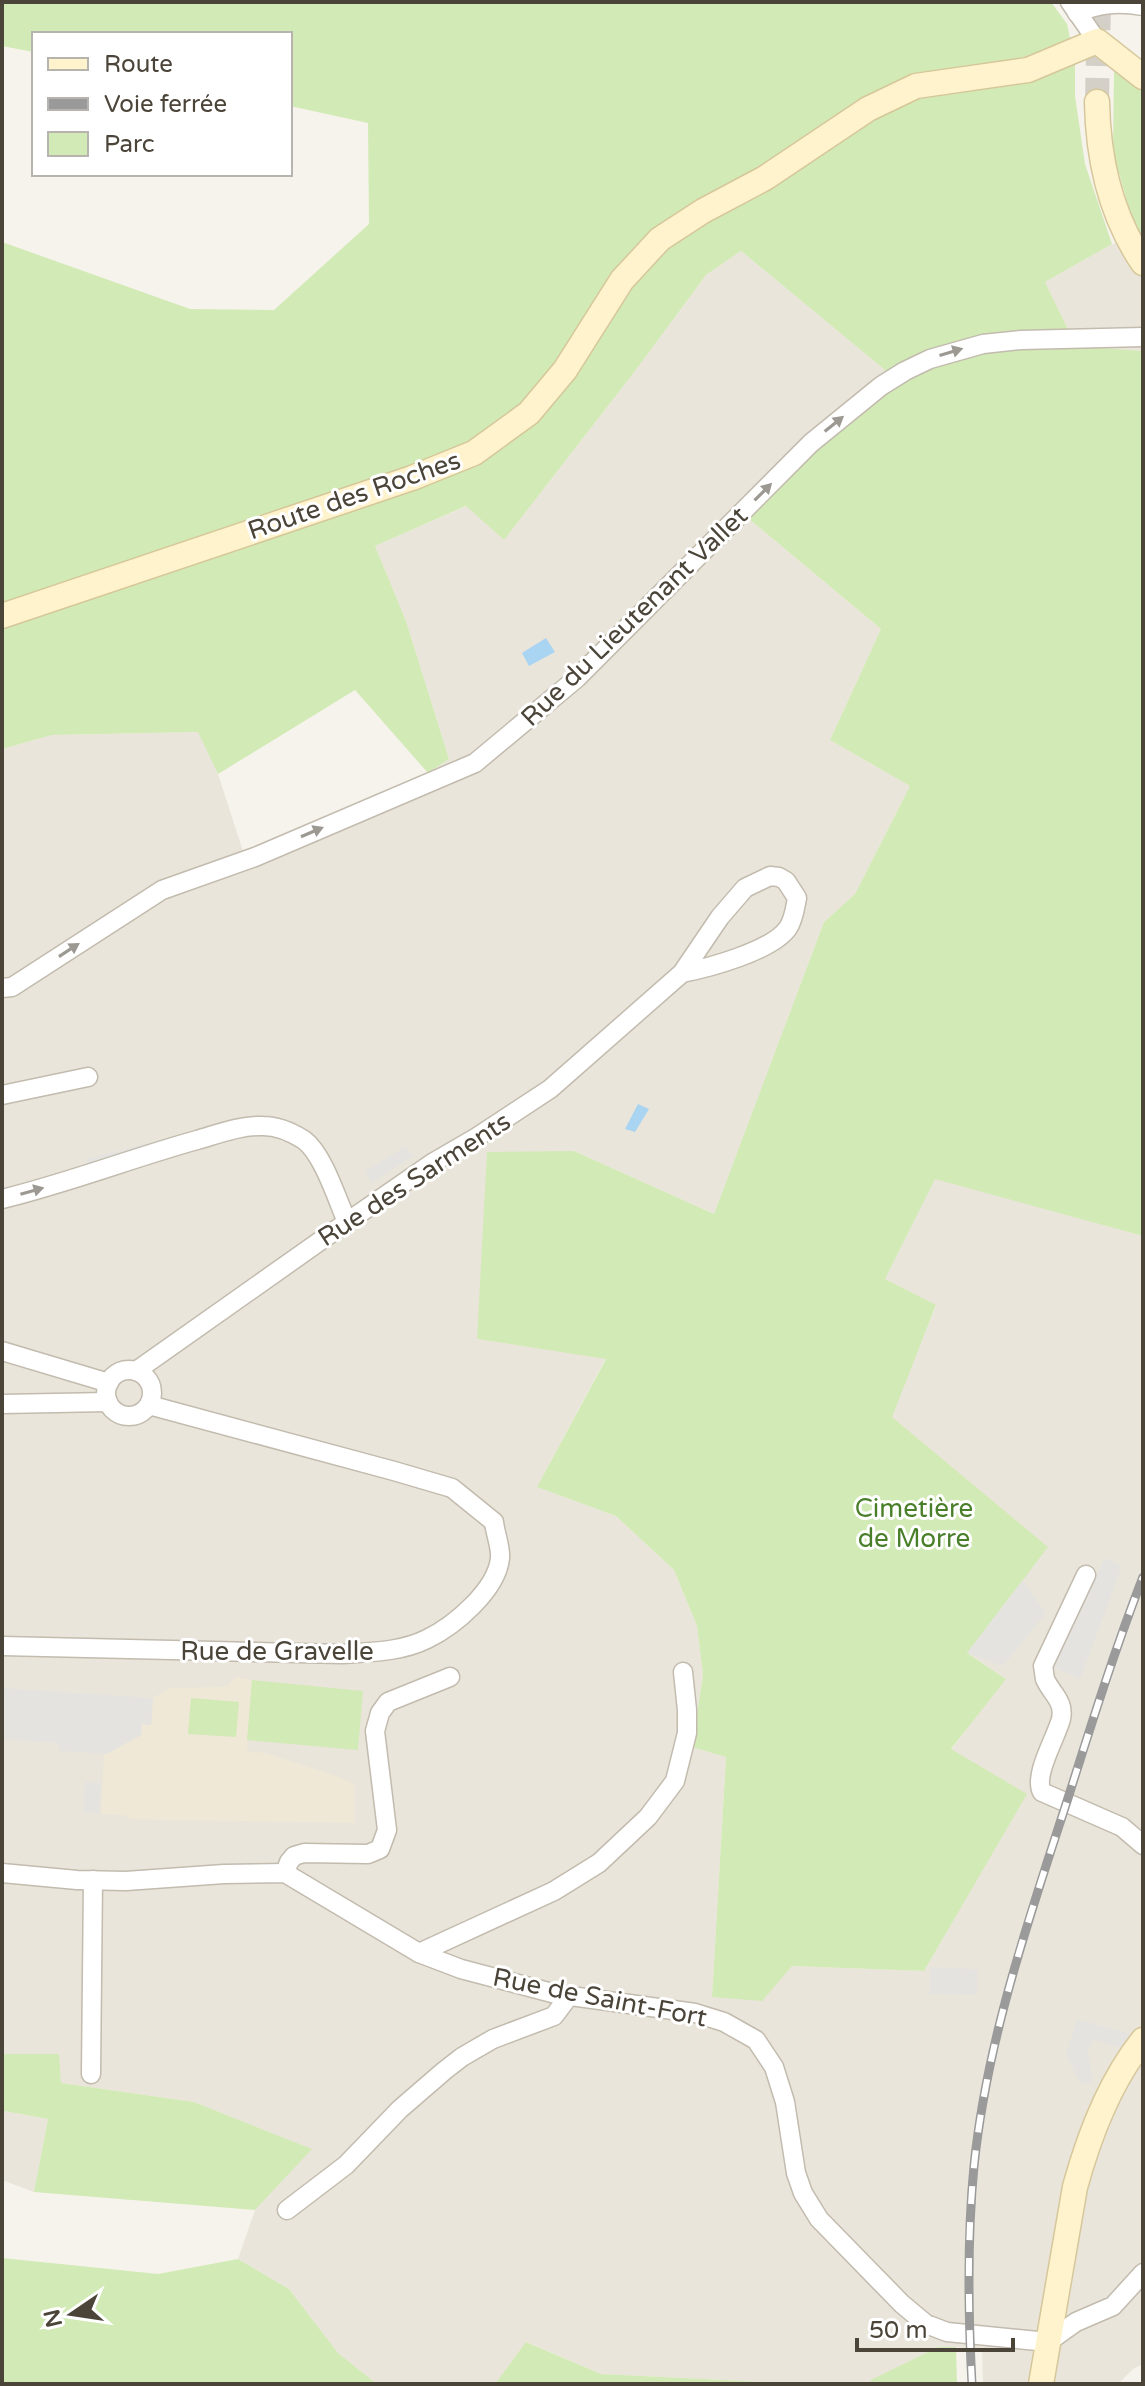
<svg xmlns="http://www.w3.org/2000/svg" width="1145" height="2386" viewBox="0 0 1145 2386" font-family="'Varela Round',sans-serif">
<rect width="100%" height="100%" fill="#f6f3ec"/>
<!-- residential -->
<g fill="#eae5da">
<path d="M1138 240 1143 246V351L1076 347 1045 282 1112 244Z"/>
<path d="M741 251 885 370 749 519 881 629 830 740 910 786 855 894 824 922 714 1214 574 1151 477 1339 606 1358 537 1487 616 1516 674 1570 697 1626 703 1675 692 1747 726 1757 712 1997 792 1966 924 1971 1026 1794 951 1750 1005 1678 967 1653 811 1525 891 1416 936 1306 885 1279 935 1178 1143 1236V2364L1133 2369 1118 2384H983L982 2349 956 2347H938L872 2380 870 2384H769L763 2382 601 2374 527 2342 495 2384H377L338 2353 289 2289 238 2259 255 2210 311 2149 194 2102 61 2083 58 2054H2V749L52 735 199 732 218 774 243 851 428 773 449 759 406 621 375 546 467 506 504 540 635 371 706 275Z"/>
<path d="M2 2109 4 2111 48 2119 34 2192 2 2180Z"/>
</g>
<!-- education -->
<path fill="#efe8d6" d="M236 1677 252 1680 247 1751 265 1753 336 1776 354 1784V1823L130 1819 124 1815 101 1814 104 1754H107L142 1724 151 1725 153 1698 171 1688 227 1687Z"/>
<!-- green -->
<g fill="#d2eab5">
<path d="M2 2H1051L1067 24 1075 63V96L1085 164 1112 244 1045 282 1076 346 1143 351V1236L935 1179 885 1279 936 1305 892 1417 1048 1547 967 1653 1006 1679 951 1749 1027 1794 924 1971 792 1966 762 2001 712 1997 726 1757 692 1747 703 1675 697 1626 674 1570 616 1516 537 1487 606 1359 477 1339 487 1152 574 1151 714 1214 824 922 855 894 910 786 830 740 881 629 749 519 885 370 741 251 706 275 635 371 504 540 466 506 375 546 406 621 449 759 428 773 355 690 218 774 198 732 52 735 2 749V242L190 309 274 310 369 224 368 123 290 106V34H34V52L2 46Z"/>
<path d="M1114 69 1143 91V246L1138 240 1113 152Z"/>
<path d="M252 1680 363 1691 358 1750 247 1740Z"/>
<path d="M191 1698 239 1702 236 1737 188 1734Z"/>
<path d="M2 2054H59L61 2083 194 2102 312 2149 255 2210 34 2192 48 2119 4 2111 2 2109Z"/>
<path d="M2 2258 158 2274 238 2259 289 2289 338 2353 377 2384H2Z"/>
<path d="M526 2342 601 2374 764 2382 769 2384H495Z"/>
<path d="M938 2347H956L957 2384H870L871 2380Z"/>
</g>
<!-- parking -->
<g fill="#e5e3e0">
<path d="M265 1116 295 1122 298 1130 287 1126 88 1167 86 1159 249 1117Z"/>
<path d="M406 1146 413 1156 372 1183 365 1172Z"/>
<path d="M1105 1558 1122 1566 1080 1679 1050 1666Z"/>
<path d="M1023 1580 1046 1613 1003 1666 967 1653Z"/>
<path d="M2 1688 153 1698 151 1725 142 1724 141 1735 107 1754 59 1751V1743L2 1739Z"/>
<path d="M85 1782 101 1783 99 1813 83 1812Z"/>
<path d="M930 1967 977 1969V1995L929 1994Z"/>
<path d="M1077 2019 1131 2034 1120 2048 1093 2039 1088 2050 1093 2081 1080 2084 1066 2054Z"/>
</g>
<!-- water -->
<g fill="#a9d4f2">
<path d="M546 638 555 652 529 666 522 653Z"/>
<path d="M638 1104 649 1109 635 1132 625 1129Z"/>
</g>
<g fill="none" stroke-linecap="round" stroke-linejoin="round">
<!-- secondary-tunnel -->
<path stroke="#d4d0c8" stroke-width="24" stroke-dasharray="24 12" stroke-linecap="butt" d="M1097 102 1099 2"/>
<defs>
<g id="street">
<path d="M1070 2 1097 41"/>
<path d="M1077 13C1099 3 1119 2 1143 6"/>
<path d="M2 988 12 987 162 890 255 857 475 763 577 678 811 443 881 386 905 371 930 359 983 344 1021 340 1143 337"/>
<path d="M2 1095 88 1077"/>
<path d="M2 1199C68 1183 132 1158 197 1140 218 1134 242 1125 263 1126 277 1126 293 1133 304 1140 323 1154 337 1199 347 1222"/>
<path d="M2 1351 109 1383"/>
<circle cx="129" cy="1393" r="23"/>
<path d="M136 1371 347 1222 434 1162 477 1137 550 1089 682 973 720 917 745 888 770 876 779 877 786 881 797 898C795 908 794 919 788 928 772 951 708 968 682 973"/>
<path d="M2 1404 108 1402"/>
<path d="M1086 1575 1043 1666C1044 1670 1044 1674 1045 1679 1051 1693 1065 1701 1061 1719 1056 1738 1033 1775 1042 1792L1122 1827 1143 1845"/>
<path d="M2 1646 342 1654C370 1652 401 1652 427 1639 454 1626 497 1590 500 1558 501 1547 495 1533 494 1522L452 1488 394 1471 149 1405"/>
<path d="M2 1873 77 1880 126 1881 224 1874 285 1873 419 1953 461 1969 556 1994 695 2013 724 2022 756 2040 774 2067 785 2102 796 2173 803 2193 819 2219 902 2304 926 2324 947 2332 1048 2342 1076 2322 1113 2306 1143 2273"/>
<path d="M285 1873 289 1862 294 1856 304 1853 368 1854 380 1849 387 1830 375 1731 380 1713 388 1702 450 1677"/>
<path d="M419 1953 554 1891 599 1863 648 1817 675 1781 687 1733V1710L683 1672"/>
<path d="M91 2074 93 1880"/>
<path d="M287 2210 346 2165 400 2109 444 2071 462 2057 493 2039 554 2016 569 1996"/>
</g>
<g id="secondary">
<path d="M1097 102C1098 158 1111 216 1143 263"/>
<path d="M2 616 412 478 474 453 529 413 565 370 622 280 660 239 703 211 765 178 868 109 916 86 1028 70 1097 41 1143 77"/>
<path d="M1041 2384 1075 2187C1089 2136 1110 2081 1143 2040"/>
</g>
</defs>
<!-- street casing -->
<use href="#street" stroke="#c2bbae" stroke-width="21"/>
<!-- secondary casing -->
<use href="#secondary" stroke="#d6c79b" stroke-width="27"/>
<!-- street -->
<use href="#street" stroke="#fff" stroke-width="18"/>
<!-- secondary -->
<use href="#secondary" stroke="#fff3cd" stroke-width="24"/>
<defs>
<path id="rail" d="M972 2384C968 2311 967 2238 974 2166 987 2038 1030 1916 1069 1795 1092 1722 1115 1649 1143 1577"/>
</defs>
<!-- rail casing -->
<use href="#rail" stroke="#9a9a9a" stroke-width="9"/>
<!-- rail -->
<use href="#rail" stroke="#fff" stroke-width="6" stroke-dasharray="18" stroke-linecap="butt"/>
</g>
<!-- one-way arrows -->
<defs><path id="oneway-solid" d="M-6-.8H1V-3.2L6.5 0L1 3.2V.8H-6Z" transform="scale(2)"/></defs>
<g fill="#9c9892">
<use href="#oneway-solid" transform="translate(951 352) rotate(-17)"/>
<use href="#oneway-solid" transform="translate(834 424) rotate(-39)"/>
<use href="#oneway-solid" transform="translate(763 492) rotate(-45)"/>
<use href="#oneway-solid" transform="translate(312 832) rotate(-23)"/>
<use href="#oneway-solid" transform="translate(69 950) rotate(-33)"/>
<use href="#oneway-solid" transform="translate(32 1191) rotate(-16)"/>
</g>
<g text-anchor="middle" stroke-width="6" stroke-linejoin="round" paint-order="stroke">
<!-- street labels -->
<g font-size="26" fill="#4b4439" stroke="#fff">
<text transform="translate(354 495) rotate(-19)" y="9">Route des Roches</text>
<text transform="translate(634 616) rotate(-44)" y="9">Rue du Lieutenant Vallet</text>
<text transform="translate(414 1179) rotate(-33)" y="9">Rue des Sarments</text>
<text x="277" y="1660">Rue de Gravelle</text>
<text transform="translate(600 1997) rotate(11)" y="9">Rue de Saint-Fort</text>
</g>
<!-- park labels -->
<g font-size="26" fill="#4a7f2a" stroke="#fff">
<text x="914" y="1517">Cimetière<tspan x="914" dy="30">de Morre</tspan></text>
</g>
</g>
<!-- border -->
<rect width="1145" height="2386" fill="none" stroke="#4b4439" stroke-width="8"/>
<!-- legend -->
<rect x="32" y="32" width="260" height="144" fill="#ffffff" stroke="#b7b4b0" stroke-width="2"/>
<rect x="48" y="58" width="40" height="12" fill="#fff3cd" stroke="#b7b4b0" stroke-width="2"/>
<text x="104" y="72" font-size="24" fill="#4b4439">Route</text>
<rect x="48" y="98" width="40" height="12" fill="#9a9a9a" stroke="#b7b4b0" stroke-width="2"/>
<text x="104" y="112" font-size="24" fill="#4b4439">Voie ferrée</text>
<rect x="48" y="132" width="40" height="24" fill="#d2eab5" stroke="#b7b4b0" stroke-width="2"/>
<text x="104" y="152" font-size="24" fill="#4b4439">Parc</text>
<!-- north arrow -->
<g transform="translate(72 2314) rotate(257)" stroke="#ffffff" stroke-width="6" paint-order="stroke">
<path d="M0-6L14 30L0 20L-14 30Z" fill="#4b4439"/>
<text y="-12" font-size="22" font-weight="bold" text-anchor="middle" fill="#4b4439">N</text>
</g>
<!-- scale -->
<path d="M857 2338v12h156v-12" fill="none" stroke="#4b4439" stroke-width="4"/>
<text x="869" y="2338" font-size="24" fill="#4b4439" stroke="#ffffff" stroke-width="6" paint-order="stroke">50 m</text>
</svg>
